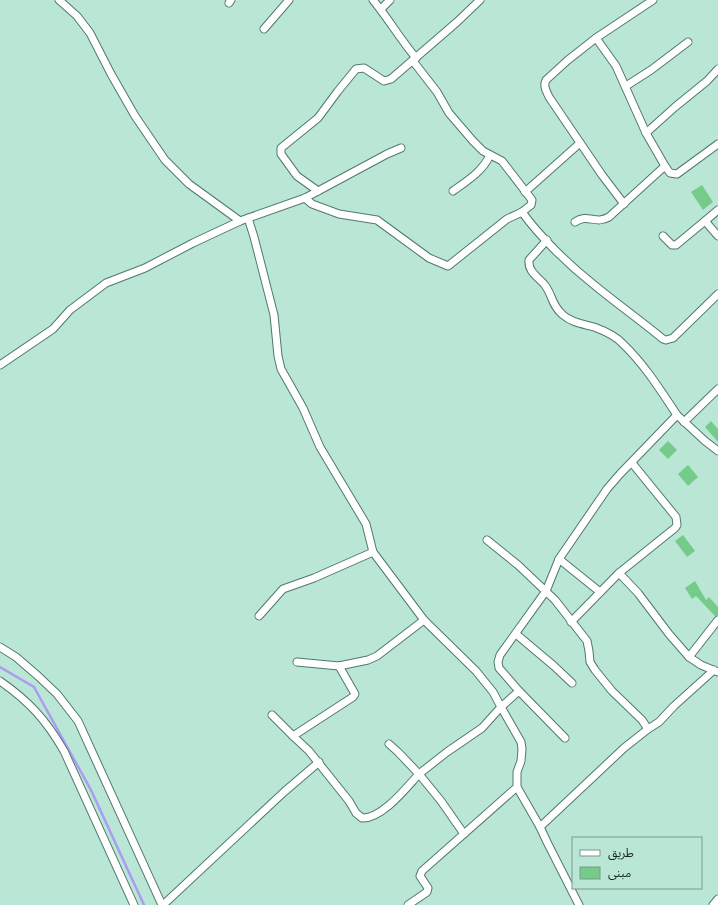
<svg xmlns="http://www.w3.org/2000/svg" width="718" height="905" viewBox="0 0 718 905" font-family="'Exo 2','Noto Sans Arabic',sans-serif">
<rect width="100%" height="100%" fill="#bae6d5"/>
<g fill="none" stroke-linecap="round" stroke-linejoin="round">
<!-- stream -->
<path stroke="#aa9cf5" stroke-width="2.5" d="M0 667 34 687 91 790 144 905"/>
</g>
<!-- building -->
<g fill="#75cc8a">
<path d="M702 185 713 202 703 210 691 192Z"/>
<path d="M711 421 718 429V442L705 427Z"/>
<path d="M668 441 677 450 668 459 659 450Z"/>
<path d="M688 465 698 477 688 486 678 474Z"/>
<path d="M683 535 695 551 687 557 675 541Z"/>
<path d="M695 581 706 600 709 597 718 607V615L715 616 696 596 692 599 685 588Z"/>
</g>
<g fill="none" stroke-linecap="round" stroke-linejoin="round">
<defs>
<g id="street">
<path d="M59 0 77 16 90 33 111 74 135 116 165 160 189 184 240 221"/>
<path d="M373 0C388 18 400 39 416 58"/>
<path d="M653 0 596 38 616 66 646 133 665 166"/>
<path d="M229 3 231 0"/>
<path d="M381 9 390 0"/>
<path d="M264 29 289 0"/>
<path d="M596 38 568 60 546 80C543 86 546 90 549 97L602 175 624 204"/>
<path d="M413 61 437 92 449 113 473 141 483 151 502 161 532 200 531 205 522 212C540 237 569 265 593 284 616 303 640 320 663 339L666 340 673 338 718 294"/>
<path d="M626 86 651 70 688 42"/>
<path d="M646 133 675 107 707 81 718 69"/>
<path d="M318 191 297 176 281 154V148L318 118 338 91 356 69 364 68 384 81 391 79 457 22 480 0"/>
<path d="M453 191C467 181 483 171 490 155"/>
<path d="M525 192 580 143"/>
<path d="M305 198 312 204 339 214 377 220 429 258 448 266 507 219 522 212"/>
<path d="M718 210 705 221 718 236"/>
<path d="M248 218 254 237 274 315 278 356 281 369 303 408 320 447 366 524 373 552 424 620 476 671 493 692 501 707 482 728 447 752 419 774 441 801 464 834"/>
<path d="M575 222C588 213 595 225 609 217L665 166 670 173 677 174 718 144"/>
<path d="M663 236 672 245H676L705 221"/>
<path d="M547 240 529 260C528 272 537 276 544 284 553 295 551 305 563 315 572 323 584 324 594 327 605 331 616 336 623 344 645 365 661 391 677 415"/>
<path d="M0 365 53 329 70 310 106 283 145 268 193 243 240 221 305 198 387 154 401 148"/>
<path d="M684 422 718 389"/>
<path d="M487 540 518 565 555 600 587 641 589 651 590 662 595 670 612 691 642 720 648 729 659 722 674 706 714 670"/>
<path d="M559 559 600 592"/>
<path d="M619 573 638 593 669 634 689 657 701 665 718 672"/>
<path d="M259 616 283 589 314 578 373 552"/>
<path d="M571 622 619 573 675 528 677 525 676 517 632 463"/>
<path d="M516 634 554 666 572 683"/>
<path d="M0 647 16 657 38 676 57 694 78 721 162 905"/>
<path d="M689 657 718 620"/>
<path d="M297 662 339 666"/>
<path d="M0 681C30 702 46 720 64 751L134 905"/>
<path d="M519 691 499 668 498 662 500 655 546 591 559 559 607 489 620 474 677 415 705 441 718 451"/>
<path d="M272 715 293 736 309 751 349 801 356 813 362 818C382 819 406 788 419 774L398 752 389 744"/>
<path d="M293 736 353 697 355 694 339 666 368 660 377 656 424 620"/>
<path d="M565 738 519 691 501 707 521 742 522 749 521 761 517 772V787L540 827 547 842 579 905"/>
<path d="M540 827 624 748 648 729"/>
<path d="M163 905 284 792 319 762"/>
<path d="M408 905 427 892 428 888 420 876 422 871 517 787"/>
<path d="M713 905 718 899"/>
</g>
</defs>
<!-- street casing -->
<use href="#street" stroke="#50796a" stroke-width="9"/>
<!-- street -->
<use href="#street" stroke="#fff" stroke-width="7"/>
</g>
<!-- legend -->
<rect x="572" y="837" width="130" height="52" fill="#bae6d5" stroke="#789a8d"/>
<rect x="580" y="850" width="20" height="6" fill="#ffffff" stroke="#789a8d"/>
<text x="608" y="857" font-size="12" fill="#162721">طريق</text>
<rect x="580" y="867" width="20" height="12" fill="#75cc8a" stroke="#789a8d"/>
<text x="608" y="877" font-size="12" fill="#162721">مبنى</text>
</svg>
